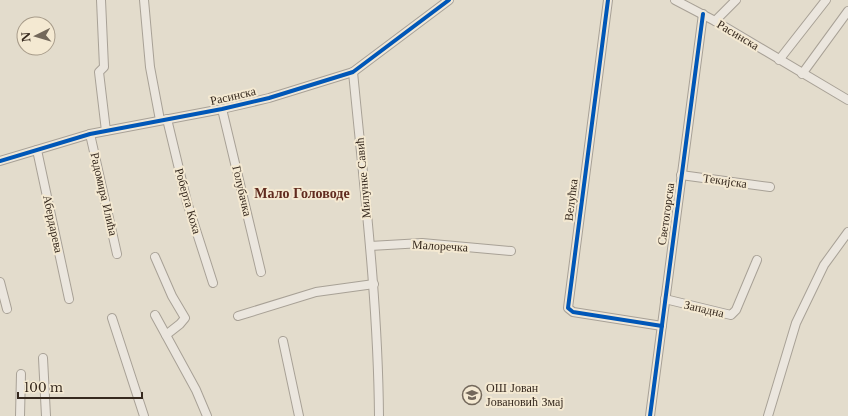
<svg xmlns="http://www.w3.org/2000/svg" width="848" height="416" viewBox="0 0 848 416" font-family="'Libre Baskerville',serif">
<rect width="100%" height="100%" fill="#e3dccc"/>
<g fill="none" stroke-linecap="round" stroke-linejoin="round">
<defs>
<g id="street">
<path d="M101 0 104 67 99 72 106 131"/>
<path d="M144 0 150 67 160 120"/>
<path d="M608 0 568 308 573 312 662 326"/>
<path d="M675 0 715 21 848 100"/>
<path d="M715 21 736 0"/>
<path d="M779 60 826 0"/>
<path d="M353 72C364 186 378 301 379 416"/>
<path d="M802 74 848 11"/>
<path d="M222 109 261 272"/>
<path d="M167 119 187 202 213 283"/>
<path d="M90 134 117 254"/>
<path d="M37 150 69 299"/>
<path d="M0 161 90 134 222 109 269 98 353 72 449 0"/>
<path d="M681 175 770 187"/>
<path d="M370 246 422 243 511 251"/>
<path d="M155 257 172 296 185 318 180 324 166 335"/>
<path d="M0 282 7 309"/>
<path d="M665 299 731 315 736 310 757 260"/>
<path d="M155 315 196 390 207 416"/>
<path d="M238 316 316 292 374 284"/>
<path d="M112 318 144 416"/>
<path d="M283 341 299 416"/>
<path d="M43 358 46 416"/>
<path d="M20 416 21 374"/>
<path d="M650 416 703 14"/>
<path d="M768 416 796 323 824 265 848 232"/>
</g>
</defs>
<!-- street casing -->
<use href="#street" stroke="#a8a196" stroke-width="10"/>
<!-- street -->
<use href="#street" stroke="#ebe6de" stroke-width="8"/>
<defs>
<g id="cycleway">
<path d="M608 0 568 308 573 312 662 326"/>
<path d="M0 161 90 134 222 109 269 98 353 72 449 0"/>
<path d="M650 416 703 14"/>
</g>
</defs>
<!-- cycleway casing -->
<use href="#cycleway" stroke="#f4e9d2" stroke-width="6"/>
<!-- cycleway -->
<use href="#cycleway" stroke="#0057b8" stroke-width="4"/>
</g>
<!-- icons -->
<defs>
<symbol id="school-ring" viewBox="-11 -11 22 22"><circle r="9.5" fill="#f4e9d2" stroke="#73685b" stroke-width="1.5"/><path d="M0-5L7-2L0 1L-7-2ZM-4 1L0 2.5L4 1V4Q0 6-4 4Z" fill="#73685b"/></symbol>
</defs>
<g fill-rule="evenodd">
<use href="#school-ring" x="461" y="384" width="22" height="22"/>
</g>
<g text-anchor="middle" stroke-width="4" stroke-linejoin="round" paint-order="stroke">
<!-- street labels -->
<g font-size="12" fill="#36291e" stroke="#f4e9d2">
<text transform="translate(738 35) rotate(31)" y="4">Расинска</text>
<text transform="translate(233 96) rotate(-13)" y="4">Расинска</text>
<text transform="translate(363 178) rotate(-95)" y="4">Милунке Савић</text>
<text transform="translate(725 181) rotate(8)" y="4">Текијска</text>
<text transform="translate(242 191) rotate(77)" y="4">Голубачка</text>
<text transform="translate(104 194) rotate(77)" y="4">Радомира Илића</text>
<text transform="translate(571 200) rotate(-83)" y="4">Велућка</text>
<text transform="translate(188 201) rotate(74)" y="4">Роберта Коха</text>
<text transform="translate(666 214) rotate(-82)" y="4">Светогорска</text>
<text transform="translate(53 224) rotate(78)" y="4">Абердарева</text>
<text transform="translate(440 246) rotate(3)" y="4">Малоречка</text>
<text transform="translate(704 309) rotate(13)" y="4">Западна</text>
</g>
<!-- poi labels -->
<g font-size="12" fill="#36291e" stroke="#f4e9d2" text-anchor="start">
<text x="486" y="392">ОШ Јован<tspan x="486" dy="14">Јовановић Змај</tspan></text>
</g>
<!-- quarter labels -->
<g font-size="14" font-weight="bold" fill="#612b1f" stroke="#f4e9d2">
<text x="302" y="198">Мало Головоде</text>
</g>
</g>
<!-- north arrow -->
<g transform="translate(36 36) rotate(265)"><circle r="19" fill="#f4e9d2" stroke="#a89c8a"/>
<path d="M0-3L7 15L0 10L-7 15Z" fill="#73685b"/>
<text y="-6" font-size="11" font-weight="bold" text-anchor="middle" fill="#36291e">N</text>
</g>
<!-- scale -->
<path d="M18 392v6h124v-6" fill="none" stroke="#36291e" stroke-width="2"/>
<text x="24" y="392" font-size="12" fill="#36291e" stroke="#f4e9d2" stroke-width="3" paint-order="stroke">100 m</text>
</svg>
